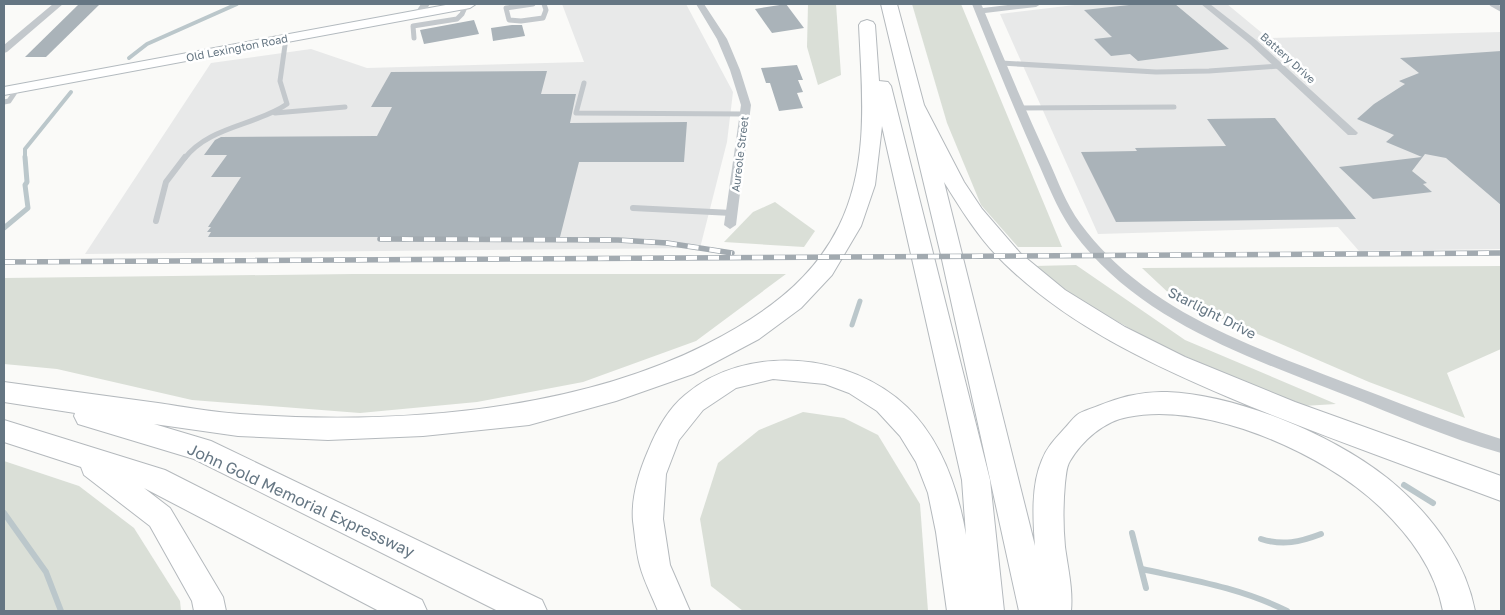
<svg xmlns="http://www.w3.org/2000/svg" width="1505" height="615" viewBox="0 0 1505 615" font-family="'Golos Text',sans-serif">
<rect width="100%" height="100%" fill="#fafaf8"/>
<!-- built -->
<g fill="#e8e9e9">
<path d="M562 4H686L733 92 727 142 700 248 85 254 211 63 311 49 367 68 584 62Z"/>
<path d="M1083 4H1227L1268 38 1501 32V249L1359 251 1338 227 1098 234 1000 14Z"/>
</g>
<!-- green -->
<g fill="#dadfd7">
<path d="M808 4H836L841 75 818 85 807 47Z"/>
<path d="M912 4H961L1062 247H1018L981 205 947 123Z"/>
<path d="M775 202 815 231 804 247 724 242 753 212Z"/>
<path d="M1076 265 1185 340 1336 404 1303 406 1163 347 1072 296 1034 266Z"/>
<path d="M1501 266V349L1447 373 1465 418 1369 382 1174 298 1142 268Z"/>
<path d="M353 274H786L696 341 583 382 477 402 360 413 192 400 57 369 4 364V278Z"/>
<path d="M803 412 844 418 878 435 920 504 928 611H743L711 586 700 519 718 463 759 430Z"/>
<path d="M4 461 79 486 134 528 180 601 181 611H4Z"/>
</g>
<g fill="none" stroke-linecap="round" stroke-linejoin="round">
<!-- stream-far2 -->
<g stroke="#bbc7cb" stroke-width="4">
<path d="M129 58 147 44 237 4"/>
<path d="M25 159V149L71 92"/>
</g>
<!-- stream-far1 -->
<g stroke="#bbc7cb" stroke-width="5">
<path d="M4 228 28 208 25 185 27 182 25 157"/>
<path d="M852 325 860 301"/>
</g>
<!-- stream -->
<g stroke="#bbc7cb" stroke-width="6">
<path d="M1404 485 1433 503"/>
<path d="M4 513 46 572 61 611"/>
<path d="M1132 533 1146 588"/>
<path d="M1261 539C1283 546 1300 542 1321 534"/>
<path d="M1142 569C1192 580 1241 588 1287 611"/>
</g>
</g>
<!-- building -->
<g fill="#aab3b9">
<path d="M79 4H100L46 57H25Z"/>
<path d="M786 4 804 28 772 33 755 9Z"/>
<path d="M1138 4H1175L1229 49 1138 61 1130 54 1111 56 1094 39 1112 37 1084 10Z"/>
<path d="M474 20 479 34 424 44 420 30Z"/>
<path d="M512 25H522L525 36 493 41 491 28Z"/>
<path d="M1501 51V205L1446 158 1425 154 1412 171 1427 183 1423 184 1432 192 1373 199 1339 167 1422 157 1386 142 1394 135 1357 119 1374 104 1405 84 1399 81 1419 73 1400 58Z"/>
<path d="M797 65 803 80H798L803 92 797 93 803 108 779 111 770 83H766L761 68Z"/>
<path d="M547 71 541 94H576L570 123 687 122 684 162H579L560 237H208L211 232H207L211 227H208L241 177H211L227 155H204L215 140 221 137 377 136 392 107H371L391 72Z"/>
<path d="M1275 118 1356 219 1116 222 1081 152 1137 151 1135 148 1226 146 1207 119Z"/>
</g>
<g fill="none" stroke-linecap="round" stroke-linejoin="round">
<defs>
<path id="secondary" d="M451 4H476L470 8 4 95V87Z"/>
<g id="motorway">
<path d="M881 4H897L924 105 964 182 982 209 1020 253 1065 290 1125 327 1185 357 1295 402 1501 476V501C1410 467 1318 435 1228 397 1148 363 1068 325 1005 264 980 240 962 211 944 182L1035 546C1033 519 1031 485 1042 460 1047 447 1055 439 1064 429 1068 425 1072 419 1077 415 1082 411 1091 409 1098 406 1119 397 1143 391 1167 392 1241 395 1344 439 1399 488 1435 520 1466 563 1475 611H1443C1435 569 1410 536 1380 507 1323 453 1207 401 1128 417 1104 421 1082 441 1070 461 1066 467 1066 477 1065 483 1063 505 1063 526 1065 547 1068 569 1073 589 1071 611H1019L941 255Z"/>
<path d="M867 20 873 22 875 25 879 81 888 82 891 86 990 480 1004 611H947L936 532 928 493 916 462 900 436 877 411 849 393 825 384 773 379 736 388 703 410 679 440 666 474 663 519 670 565 690 611H658C652 596 644 581 640 566 636 552 635 535 633 521 631 497 639 472 648 451 656 431 668 409 685 395 746 343 850 352 907 407 942 441 958 489 966 535L962 480 882 126 875 185 861 226 832 275 801 308 759 339 693 374 616 401 529 425 423 436 328 440 238 436 154 424 211 441 542 600 547 611H498L194 459 78 424 74 416 75 413 4 402V382C55 389 106 396 158 403 185 407 212 412 240 414 390 425 569 413 705 345 760 317 811 283 839 226 870 163 862 92 859 25L861 22Z"/>
<path d="M4 420 165 470 422 600 427 611H379L144 488 170 508 223 597 226 611H194L192 601 150 526 84 475 81 467 4 442Z"/>
</g>
</defs>
<!-- secondary casing -->
<use href="#secondary" stroke="#b3babf" stroke-width="2"/>
<!-- motorway casing -->
<use href="#motorway" stroke="#b4b9bd" stroke-width="2"/>
<!-- service-far1 -->
<g stroke="#c3c8cc" stroke-width="5">
<path d="M533 4 506 8 509 20 521 21 543 18 546 10 544 4"/>
<path d="M1492 4 1501 9"/>
<path d="M414 38 413 26 457 19 462 14 466 5"/>
<path d="M1001 63 1156 72 1209 71 1279 66"/>
<path d="M584 83 576 113 745 114"/>
<path d="M4 102 9 101 17 89"/>
<path d="M1020 108 1174 107"/>
<path d="M275 113 345 107"/>
<path d="M184 159C209 126 255 126 287 104L280 81 286 38"/>
</g>
<!-- service -->
<g stroke="#c3c8cc" stroke-width="6">
<path d="M633 208 732 213"/>
<path d="M156 221 166 182 185 157"/>
</g>
<!-- minor -->
<g fill="#c3c8cc" fill-rule="evenodd">
<path d="M53 4H63L7 52 4 53V45Z"/>
<path d="M421 4H430L423 15 420 16 415 13Z"/>
<path d="M696 4H704L727 39 740 70 751 105 736 225 730 229 724 225 741 105 730 70 717 39Z"/>
<path d="M972 4H981L983 8 1016 4H1041L1036 7 985 13C1005 62 1026 111 1048 159 1058 181 1066 204 1080 223 1143 309 1246 344 1341 381 1394 401 1447 422 1501 439V453C1448 438 1396 415 1345 395 1246 356 1136 320 1071 229 1056 207 1047 182 1036 158 1013 107 993 56 972 4Z"/>
<path d="M1201 4H1210L1256 40 1356 131 1358 133 1356 135H1348L1250 44Z"/>
</g>
<!-- secondary -->
<use href="#secondary" fill="#fff" fill-rule="evenodd"/>
<!-- motorway -->
<use href="#motorway" fill="#fff" fill-rule="evenodd"/>
<defs>
<g id="rail">
<path d="M380 239 618 240 667 243 732 253"/>
<path d="M4 262 1501 253"/>
</g>
</defs>
<!-- rail casing -->
<use href="#rail" stroke="#a2aab0" stroke-width="5.5"/>
<!-- rail -->
<use href="#rail" stroke="#fff" stroke-width="4" stroke-dasharray="11" stroke-linecap="butt"/>
</g>
<g text-anchor="middle" stroke-width="5" stroke-linejoin="round" paint-order="stroke">
<!-- far-street labels -->
<g font-size="11" fill="#657683" stroke="#fff">
<text transform="translate(237 48) rotate(-11)" y="4">Old Lexington Road</text>
<text transform="translate(1288 58) rotate(42)" y="4">Battery Drive</text>
<text transform="translate(740 154) rotate(-83)" y="4">Aureole Street</text>
</g>
<!-- street labels -->
<g font-size="14" fill="#657683" stroke="#fff">
<text transform="translate(1212 313) rotate(27)" y="5">Starlight Drive</text>
</g>
<!-- near-street labels -->
<g font-size="16" fill="#657683" stroke="#fff">
<text transform="translate(301 500) rotate(25)" y="6">John Gold Memorial Expressway</text>
</g>
</g>
<!-- border -->
<rect width="1505" height="615" fill="none" stroke="#657683" stroke-width="10"/>
</svg>
